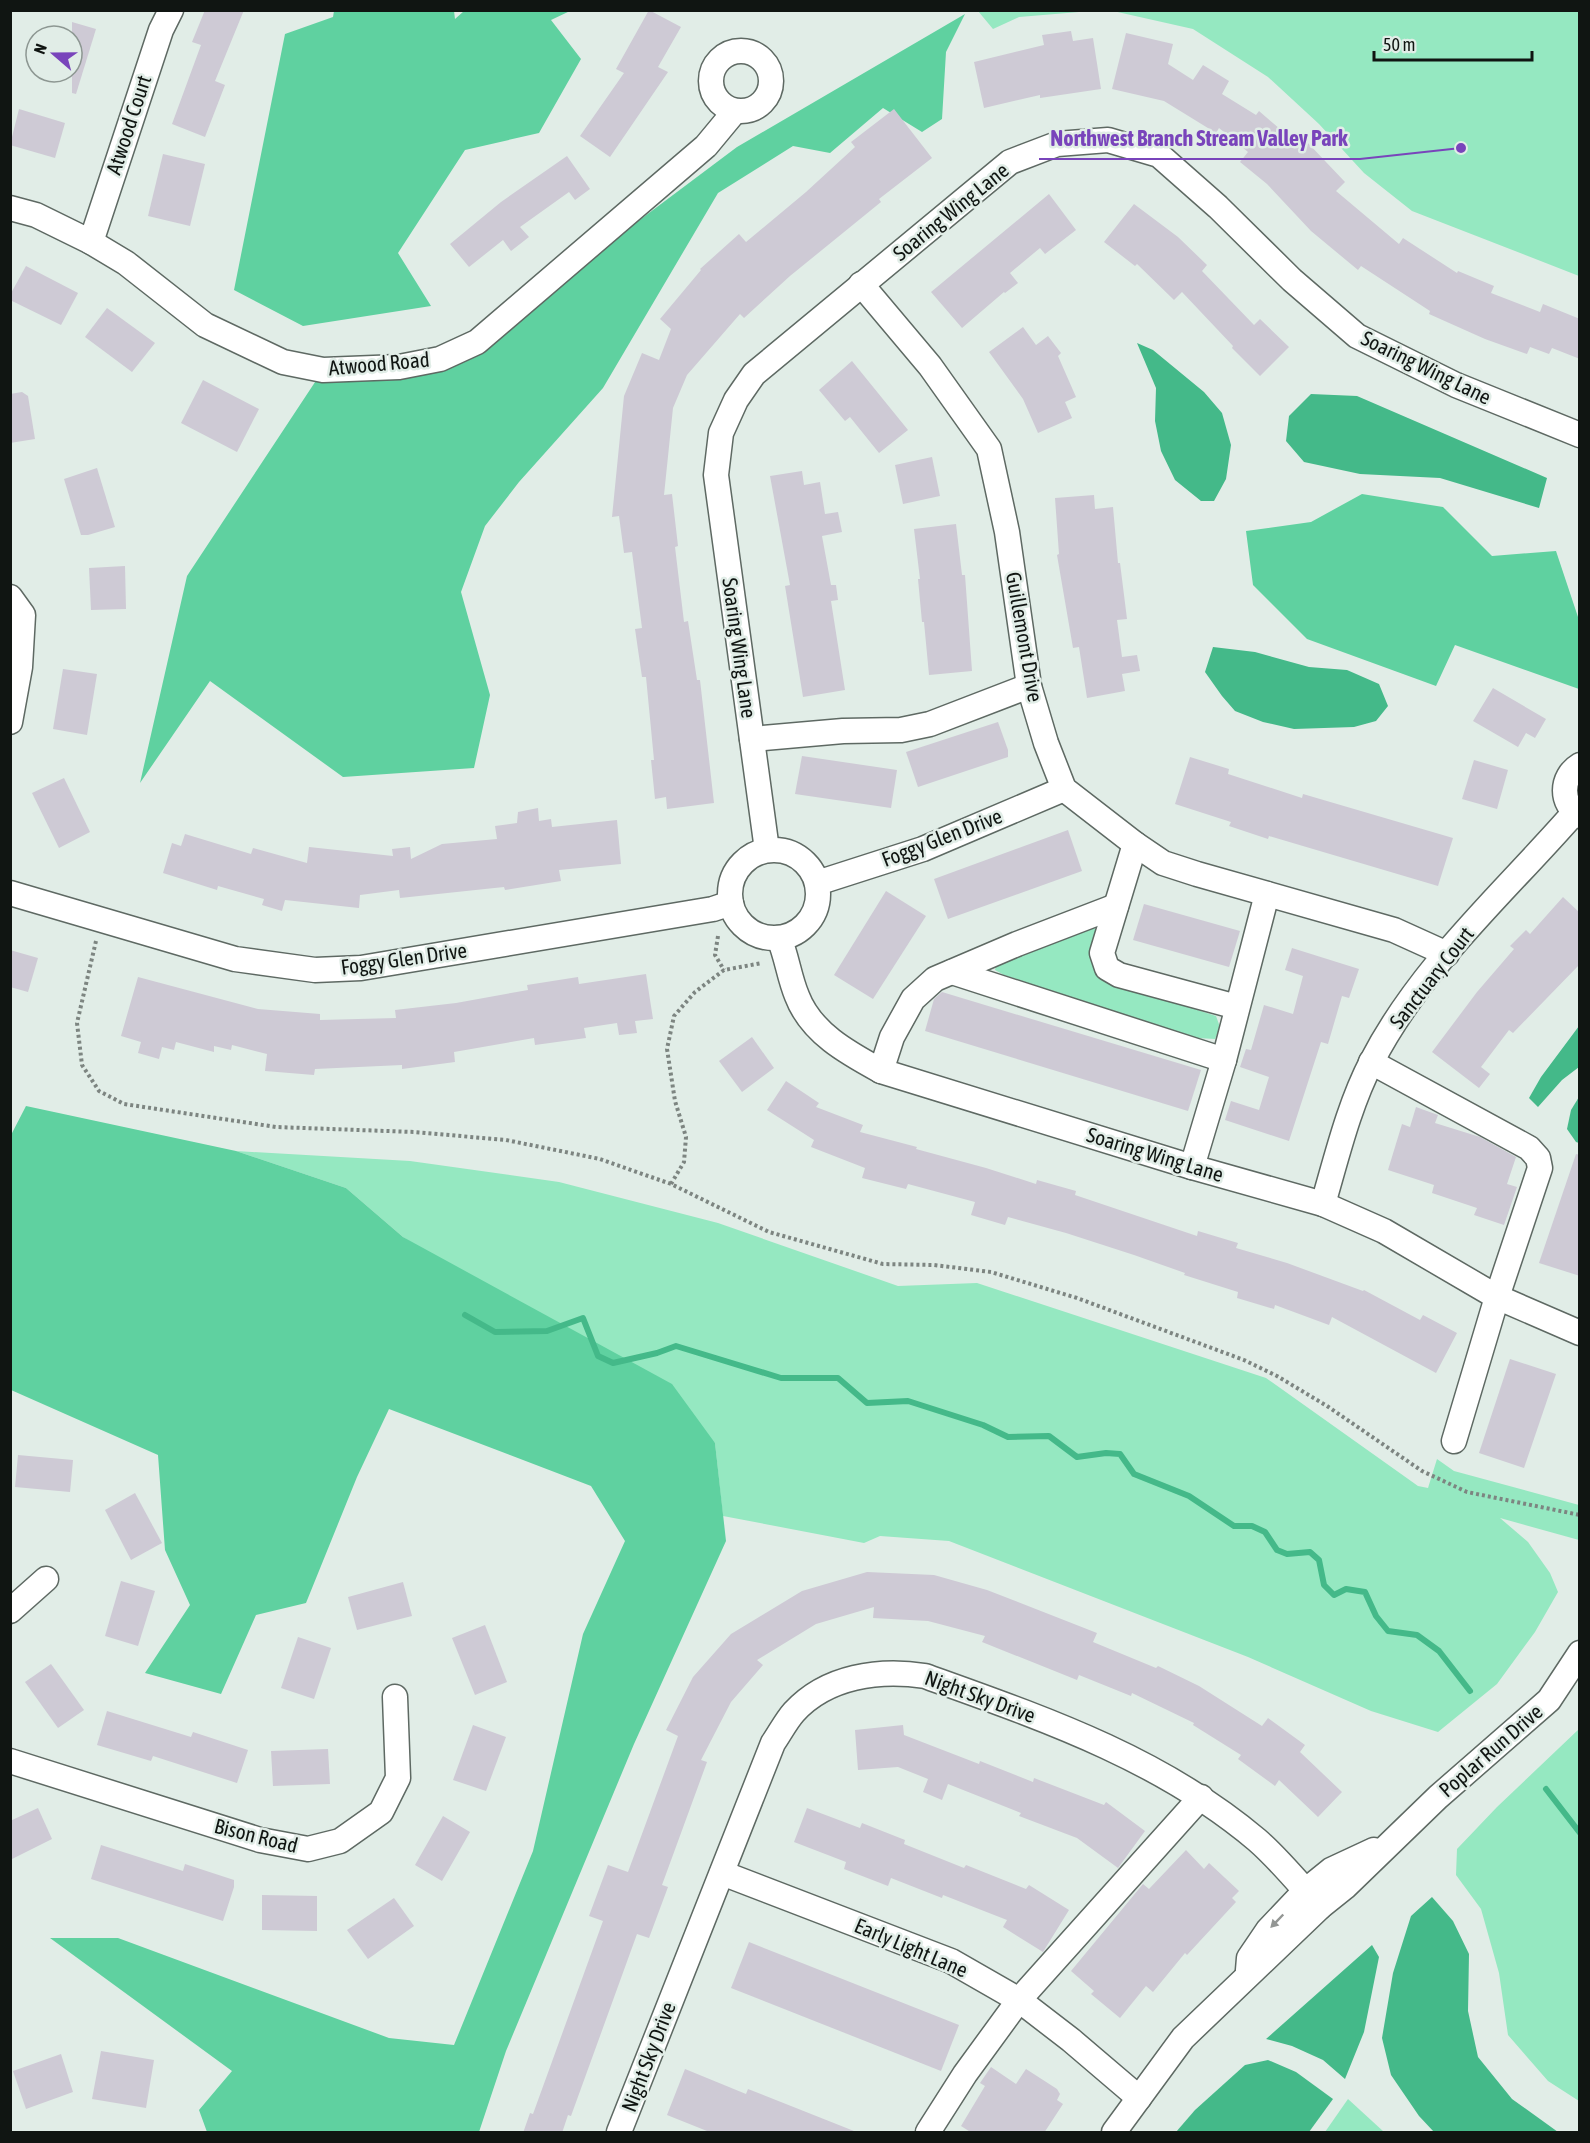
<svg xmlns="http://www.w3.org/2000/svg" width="1590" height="2143" viewBox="0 0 1590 2143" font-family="'Asap Condensed',sans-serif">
<rect width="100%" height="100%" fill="#e1ede7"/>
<!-- green -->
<g fill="#95e8c1">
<path d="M978 11H1091L1019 17 993 29Z"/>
<path d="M1113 11H1579V276L1412 211 1364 173 1319 124 1268 77 1193 29Z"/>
<path d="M1088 924 1097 930 1103 979 1216 1016 1220 1027 1215 1039 1197 1038 1004 975 995 970 997 961Z"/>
<path d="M236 1151 410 1161 559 1182 718 1223 898 1286 977 1283 1266 1378 1418 1486 1428 1488 1437 1459 1454 1471 1579 1505V1540L1500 1518 1528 1542 1550 1573 1558 1592 1535 1632 1497 1684 1438 1732 1371 1711 1248 1657 949 1541 880 1536 864 1543 723 1516 715 1443 403 1237 346 1188Z"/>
<path d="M1579 1729V2101L1548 2081 1508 2035 1499 1973 1481 1909 1456 1875 1457 1849 1497 1807Z"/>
<path d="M1348 2099 1384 2132H1325Z"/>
</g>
<!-- forest -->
<g fill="#5fd1a0">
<path d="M334 11H454L455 19 464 11H570L551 20 581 59 539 133 465 150 398 253 431 306 303 326 234 290 285 34 333 17Z"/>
<path d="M965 14 946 52 942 119 922 132 883 108 830 153 793 146 718 193 603 388 519 482 485 526 461 592 490 695 474 768 343 777 210 681 140 783 187 576 323 370 477 342 737 147Z"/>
<path d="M1362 494 1443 507 1492 556 1556 551 1579 620V689L1455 645 1436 686 1307 639 1253 585 1246 531 1311 522Z"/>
<path d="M26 1106 236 1151 346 1188 403 1237 672 1384 715 1443 726 1541 634 1744 506 2051 479 2132H207L199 2110 232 2071 50 1938H118L389 2038 454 2045 533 1851 583 1634 625 1541 591 1486 389 1409 357 1477 306 1603 256 1615 221 1694 145 1673 190 1605 165 1550 158 1455 11 1390V1135Z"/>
</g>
<!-- water -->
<g fill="#44b989">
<path d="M1137 343 1153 350 1204 392 1222 413 1231 445 1226 479 1214 501H1201L1175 480 1161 451 1155 421 1156 388Z"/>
<path d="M1311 394 1357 396 1547 478 1539 508 1440 478 1360 474 1304 462 1286 441 1289 416Z"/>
<path d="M1213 647 1255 652 1309 667 1347 670 1379 684 1388 706 1376 721 1354 727 1294 729 1263 722 1235 711 1222 696 1205 672Z"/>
<path d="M1579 1026V1067L1562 1080 1538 1107 1529 1098 1541 1077Z"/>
<path d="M1579 1097V1143L1576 1142 1567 1129 1571 1110Z"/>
<path d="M1432 1897 1453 1921 1469 1954 1468 2011 1478 2057 1512 2099 1558 2132H1434L1419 2116 1391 2075 1382 2038 1393 1973 1411 1916Z"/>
<path d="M1372 1945 1379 1957 1364 2032 1345 2079 1323 2060 1292 2046 1266 2039Z"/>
<path d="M1268 2060 1296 2072 1333 2099 1309 2132H1176L1195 2110 1245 2065Z"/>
</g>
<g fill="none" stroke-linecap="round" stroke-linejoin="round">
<!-- stream -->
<g stroke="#44b989" stroke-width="6">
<path d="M465 1315 495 1332 547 1331 583 1318 598 1356 613 1363 657 1353 676 1346 781 1378H838L867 1403 908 1401 983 1425 1008 1437 1049 1436 1077 1457 1106 1453 1120 1454 1134 1474 1189 1496 1234 1526H1252L1265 1532 1277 1550 1287 1554 1310 1552 1319 1560 1324 1585 1334 1595 1346 1589 1365 1592 1376 1616 1388 1631 1417 1635 1439 1651 1470 1691"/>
<path d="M1546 1789 1580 1833"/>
</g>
</g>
<!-- building -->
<g fill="#cecad5">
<path d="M205 10H244L215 81 225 85 205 137 172 124 201 45 192 42Z"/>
<path d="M649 10 681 27 658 67 668 72 610 157 580 136 624 73 616 69Z"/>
<path d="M72 22 96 29 76 94 72 93Z"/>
<path d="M1071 31 1073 41 1093 38 1101 89 1040 98V95L984 108 974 62 1044 45 1042 35Z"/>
<path d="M1126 33 1173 44 1168 64 1193 80 1203 65 1229 81 1222 94 1256 115 1259 111 1301 147 1307 142 1345 182 1336 191 1399 244 1403 238 1457 273 1458 271 1494 286 1491 293 1540 312 1543 304 1580 319V359L1552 348 1549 354 1530 347 1527 354 1485 339 1429 314 1430 311 1361 266 1358 270 1311 231 1267 184 1240 162 1248 152 1219 128 1216 133 1164 101 1112 89Z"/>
<path d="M19 109 65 123 55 158 10 145Z"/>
<path d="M894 109 932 158 879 199 881 202 790 276 744 318 740 314 687 375 673 408 664 495 672 494 678 546 675 547 684 622 688 621 697 680H700L714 803 667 809 666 797 655 799 651 760H654L646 677H642L635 629 642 628 632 552 624 553 619 516 612 517 624 396 642 353 659 360 671 329 660 319 701 270 700 269 739 234 746 242 806 192 855 147 851 142Z"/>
<path d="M163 154 205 164 190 226 148 216Z"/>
<path d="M567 156 590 189 575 200 569 192 520 227 529 237 511 251 503 240 469 267 450 244 501 202Z"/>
<path d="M1049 194 1076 230 1045 254 1040 248 1010 273 1018 283 1005 293 1004 292 962 328 931 292Z"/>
<path d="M1134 204 1178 237 1207 265 1202 271 1254 325 1260 319 1289 347 1260 376 1232 348 1233 346 1182 292 1174 300 1137 264 1135 266 1104 242Z"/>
<path d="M26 266 78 293 61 325 10 300V295Z"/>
<path d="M107 308 155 343 132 372 85 337Z"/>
<path d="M1023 327 1036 345 1048 336 1061 353 1058 356 1076 397 1065 402 1072 418 1038 433 1023 399 989 352Z"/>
<path d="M852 361 908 430 879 453 850 417 845 421 819 390Z"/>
<path d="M203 380 259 409 237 452 181 423Z"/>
<path d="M22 392 28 396 35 439 10 443V394Z"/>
<path d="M932 457 940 496 903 504 895 465Z"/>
<path d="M97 468 115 527 88 535H81L64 479Z"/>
<path d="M802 471 804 485 820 482 825 514 838 512 842 532 822 536 831 585H836L838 600 831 601 845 690 803 697 785 586 790 585 770 476Z"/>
<path d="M1094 495 1095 509 1113 507 1118 563H1120L1127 619 1117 620 1122 657 1137 655 1140 671 1122 674 1125 691 1087 698 1079 647 1073 648 1057 555 1059 554 1055 498Z"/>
<path d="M956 524 962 575H965L972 671 929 675 924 622H922L918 579H920L914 529Z"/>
<path d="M125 566 126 609 91 610 89 568Z"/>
<path d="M63 669 97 674 87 735 53 729Z"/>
<path d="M1493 688 1546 719 1535 738 1526 733 1518 747 1473 721Z"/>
<path d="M998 722 1008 750V757L918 787 906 752Z"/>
<path d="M802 756 897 770 891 808 795 794Z"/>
<path d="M1190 757 1229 769 1228 774 1302 798 1303 794 1453 838 1438 886 1269 836 1268 839 1229 826 1231 822 1175 804Z"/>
<path d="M1474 760 1508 770 1497 809 1462 799Z"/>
<path d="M64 778 90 832 59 848 32 793Z"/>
<path d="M538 808 539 821 551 819 552 827 617 820 621 864 559 870 561 881 505 890 504 887 400 898 399 890 360 895 359 908 285 900 282 911 262 905 264 899 218 886 217 890 163 873 172 843 181 846 185 834 251 854 253 848 307 863 309 847 393 856 392 849 410 847 411 859 442 844 497 839 495 826 517 823 518 812Z"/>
<path d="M1068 830 1082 871 948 919 934 879Z"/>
<path d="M886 891 926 916 873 999 834 975Z"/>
<path d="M1563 897 1580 913V964L1513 1033 1509 1030 1481 1067 1490 1074 1479 1088 1432 1052 1477 992 1514 949 1510 946 1526 930 1530 934Z"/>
<path d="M1144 904 1240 931 1229 967 1133 940Z"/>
<path d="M1292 948 1359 969 1349 998 1342 996 1328 1044 1321 1042 1289 1141 1225 1120 1231 1101 1259 1110 1269 1077 1240 1067 1246 1049 1251 1050 1264 1005 1293 1014 1303 976 1285 970Z"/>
<path d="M10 950 38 958 28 992 10 987Z"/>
<path d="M646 974 653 1019 635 1021 637 1033 619 1035 617 1023 584 1028 586 1038 535 1045 534 1038 454 1052 455 1062 402 1069V1065L315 1069 314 1075 265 1071 267 1054 232 1045 231 1050 214 1046V1052L176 1042 174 1050 162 1047 159 1059 138 1053 141 1042 121 1036 138 977 258 1009 320 1014V1020L396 1018 395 1010 456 1003 528 990 527 985 578 977 579 984Z"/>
<path d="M942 992 1201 1070 1188 1111 925 1031 934 999Z"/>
<path d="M752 1037 774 1068 742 1092 719 1061Z"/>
<path d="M786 1081 819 1103 816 1107 863 1125 860 1132 917 1147 916 1149 986 1168 1036 1184 1037 1180 1076 1191 1075 1195 1197 1236 1198 1231 1238 1243 1236 1248 1287 1263 1363 1291 1364 1290 1420 1320 1423 1315 1457 1333 1436 1373 1332 1317 1329 1325 1275 1305 1274 1309 1237 1298 1238 1292 1184 1275 1185 1273 1134 1255 1066 1233 1008 1217 1005 1225 971 1215 975 1202 908 1184 906 1189 862 1178 865 1168 811 1147 814 1140 767 1110Z"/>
<path d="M1416 1107 1438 1115 1435 1123 1480 1137 1516 1157 1507 1184 1517 1187 1504 1225 1474 1215 1477 1208 1432 1193 1434 1185 1388 1170 1402 1124 1410 1127Z"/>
<path d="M1576 1154 1580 1155V1276L1539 1263Z"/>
<path d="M1510 1359 1556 1374 1524 1468 1479 1453Z"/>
<path d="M18 1455 73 1460 70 1492 15 1487Z"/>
<path d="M135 1493 162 1543 131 1560 105 1510Z"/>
<path d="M867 1572 934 1575 987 1590 1097 1633 1093 1642 1156 1668 1158 1666 1199 1686 1262 1726 1268 1718 1305 1745 1300 1752 1342 1792 1318 1817 1279 1780 1275 1786 1238 1759 1241 1755 1193 1725 1194 1723 1132 1693 1131 1696 1079 1675 1077 1680 982 1642 985 1636 928 1621 873 1618 874 1607 816 1624 757 1660 763 1665 731 1702 701 1760 707 1762 662 1885 668 1887 649 1938 637 1934 571 2116 568 2115 562 2133H523L530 2113 533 2114 603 1921 589 1916 608 1865 628 1872 678 1736 666 1730 693 1677 731 1634 802 1591Z"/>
<path d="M121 1581 155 1591 138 1646 105 1636Z"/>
<path d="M403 1582 412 1616 357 1630 348 1597Z"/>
<path d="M485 1625 507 1682 475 1695 452 1638Z"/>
<path d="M298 1637 331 1648 314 1699 281 1688Z"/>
<path d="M51 1664 84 1710 58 1728 25 1682Z"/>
<path d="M107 1711 191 1737 193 1732 248 1750 237 1783 153 1756 151 1761 97 1745Z"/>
<path d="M473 1725 506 1737 486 1791 453 1780Z"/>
<path d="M903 1725 904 1735 979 1764 980 1761 1033 1782 1034 1778 1104 1805 1106 1802 1145 1831 1118 1868 1077 1838 1019 1816 1021 1813 948 1784 942 1800 923 1792 928 1779 898 1767 858 1770 855 1730Z"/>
<path d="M328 1749 330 1784 273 1786 271 1751Z"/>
<path d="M38 1808 52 1839 10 1860V1821Z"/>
<path d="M807 1808 860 1828 862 1823 905 1840 904 1844 964 1868 966 1865 1026 1889 1029 1885 1069 1910 1043 1952 1003 1927 1007 1920 943 1895 942 1898 891 1878 888 1886 844 1869 846 1862 794 1842Z"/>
<path d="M443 1816 470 1832 442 1881 415 1865Z"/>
<path d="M101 1845 183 1871 185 1864 234 1880V1887L223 1921 91 1879Z"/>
<path d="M1186 1850 1204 1869 1209 1863 1239 1891 1232 1898 1236 1902 1187 1955 1185 1953 1153 1992 1146 1986 1120 2018 1091 1994 1094 1991 1071 1971 1143 1884 1149 1889Z"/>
<path d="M262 1895 317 1896V1931L262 1930Z"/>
<path d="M394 1898 414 1926 368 1959 347 1930Z"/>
<path d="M749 1942 959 2025 941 2071 731 1988Z"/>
<path d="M101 2051 154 2060 146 2108 92 2099Z"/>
<path d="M61 2054 73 2092 26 2109 13 2071Z"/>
<path d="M991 2067 1016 2084 1026 2069 1057 2089 1060 2094 1057 2100 1063 2104 1044 2133H972L961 2126 985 2086 980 2083Z"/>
<path d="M685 2069 746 2094 748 2089 859 2133H712L667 2115Z"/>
</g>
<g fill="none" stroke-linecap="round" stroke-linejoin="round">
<defs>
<g id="minor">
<circle cx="741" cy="81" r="30"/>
<path d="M10 208 36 215 91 242 126 263 205 325 283 362 323 370 399 367 440 359 477 342 706 146 735 111"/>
<path d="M91 242 161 30 171 10"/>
<path d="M861 284 930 366 989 449 1007 532 1029 686 1046 743 1064 789 1135 844 1163 863 1197 874 1394 930 1447 954"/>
<path d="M10 597 23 615 20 667 10 722"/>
<path d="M752 739 843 731 901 730 930 724 1029 686"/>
<path d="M1580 765C1560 777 1560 804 1580 816"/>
<path d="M1135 844 1102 953 1107 968 1119 975 1237 1007"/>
<path d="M767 850 716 475 721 433 736 400 754 374 1010 162 1057 144 1108 140 1159 155 1218 207 1292 280 1357 336 1456 385 1580 435"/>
<circle cx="774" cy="894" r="44"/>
<path d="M817 883 923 849 1064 789"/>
<path d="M10 893 235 959 315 970 361 968 713 909 731 903"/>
<path d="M779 938C787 957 789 977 797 996 811 1033 848 1053 881 1071L1192 1167 1323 1204 1384 1231 1497 1297 1580 1333"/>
<path d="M952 972 1224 1060"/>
<path d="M1371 1062 1529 1148 1538 1158 1540 1168 1497 1297 1454 1441"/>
<path d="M881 1071 892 1037 913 999 935 979 1017 944 1116 906"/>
<path d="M1192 1167 1224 1060 1267 894"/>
<path d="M1323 1204C1337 1156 1349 1105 1372 1061 1421 966 1505 892 1574 813"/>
<path d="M10 1611 46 1579"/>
<path d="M10 1761 260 1840 308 1849 340 1841 381 1812 398 1778 395 1697"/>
<path d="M722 1873 951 1961 1019 2000 1071 2040 1139 2098"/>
<path d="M1248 1970 1249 1958 1268 1930 1305 1891 1331 1870 1374 1850"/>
<path d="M619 2132 773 1743C780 1733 786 1721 794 1712 827 1676 879 1669 925 1676 1042 1718 1160 1758 1257 1840 1280 1860 1299 1884 1320 1907"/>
<path d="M928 2132 965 2074 1019 2000 1201 1797"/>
<path d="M1114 2132 1183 2038 1320 1907 1345 1887 1438 1797 1549 1700 1580 1653"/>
</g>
</defs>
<!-- minor casing -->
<use href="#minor" stroke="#5e6963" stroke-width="27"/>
<!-- path -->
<g stroke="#7d8581" stroke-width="4" stroke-dasharray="3 3" stroke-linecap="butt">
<path d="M718 936 715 955 724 970"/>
<path d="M96 941 77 1023 82 1065 99 1091 124 1104 276 1127 414 1132 506 1140 600 1159 671 1184 769 1232 883 1264 934 1265 991 1272 1077 1298 1244 1360 1277 1376 1327 1406 1422 1471 1467 1492 1580 1515"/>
<path d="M671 1184 684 1162 686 1137 675 1101 667 1049 674 1016 695 992 724 970 762 963"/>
</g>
<!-- minor -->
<use href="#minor" stroke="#fff" stroke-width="24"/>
</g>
<!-- one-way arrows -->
<defs><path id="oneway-solid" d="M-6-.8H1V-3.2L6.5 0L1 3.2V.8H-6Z" transform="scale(1.5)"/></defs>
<use fill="#939694" href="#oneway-solid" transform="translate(1277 1921) rotate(134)"/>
<g text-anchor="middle" stroke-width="5" stroke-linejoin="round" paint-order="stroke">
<!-- street labels -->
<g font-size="21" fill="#101512" stroke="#e1ede7">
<text transform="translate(129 125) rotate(-72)" y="7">Atwood Court</text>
<text transform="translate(951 212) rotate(-39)" y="7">Soaring Wing Lane</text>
<text transform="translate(379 364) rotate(-5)" y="7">Atwood Road</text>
<text transform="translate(1426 368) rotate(26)" y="7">Soaring Wing Lane</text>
<text transform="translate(1024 637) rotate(80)" y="7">Guillemont Drive</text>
<text transform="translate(739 648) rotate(82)" y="7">Soaring Wing Lane</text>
<text transform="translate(942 838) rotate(-21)" y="7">Foggy Glen Drive</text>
<text transform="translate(404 959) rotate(-8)" y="7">Foggy Glen Drive</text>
<text transform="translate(1432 978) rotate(-52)" y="7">Sanctuary Court</text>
<text transform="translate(1155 1155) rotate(17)" y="7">Soaring Wing Lane</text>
<text transform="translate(980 1697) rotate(20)" y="7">Night Sky Drive</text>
<text transform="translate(1491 1751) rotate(-41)" y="7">Poplar Run Drive</text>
<text transform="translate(256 1836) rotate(14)" y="7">Bison Road</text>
<text transform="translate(911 1948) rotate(23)" y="7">Early Light Lane</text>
<text transform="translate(649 2057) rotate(-69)" y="7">Night Sky Drive</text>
</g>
</g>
<!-- callouts -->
<path fill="none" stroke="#7944bb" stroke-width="2" d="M1461 148L1360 159H1039"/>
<circle fill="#7944bb" stroke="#e1ede7" stroke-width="2" cx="1461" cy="148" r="6"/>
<g font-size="22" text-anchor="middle" font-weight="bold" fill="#7944bb" stroke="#e1ede7" stroke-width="5" stroke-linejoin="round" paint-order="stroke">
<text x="1199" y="146">Northwest Branch Stream Valley Park</text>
</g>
<!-- border -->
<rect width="1590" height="2143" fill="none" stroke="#101512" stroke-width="24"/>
<!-- north arrow -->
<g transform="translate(54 54) rotate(290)"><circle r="28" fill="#e1ede7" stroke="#8d9792" stroke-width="1.5"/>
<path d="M0-4.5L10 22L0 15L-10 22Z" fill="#7944bb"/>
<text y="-9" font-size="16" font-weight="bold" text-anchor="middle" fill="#101512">N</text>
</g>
<!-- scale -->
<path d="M1374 51v9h158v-9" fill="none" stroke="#101512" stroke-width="3"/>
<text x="1383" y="51" font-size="18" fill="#101512" stroke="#e1ede7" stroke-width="4.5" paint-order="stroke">50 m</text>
</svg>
